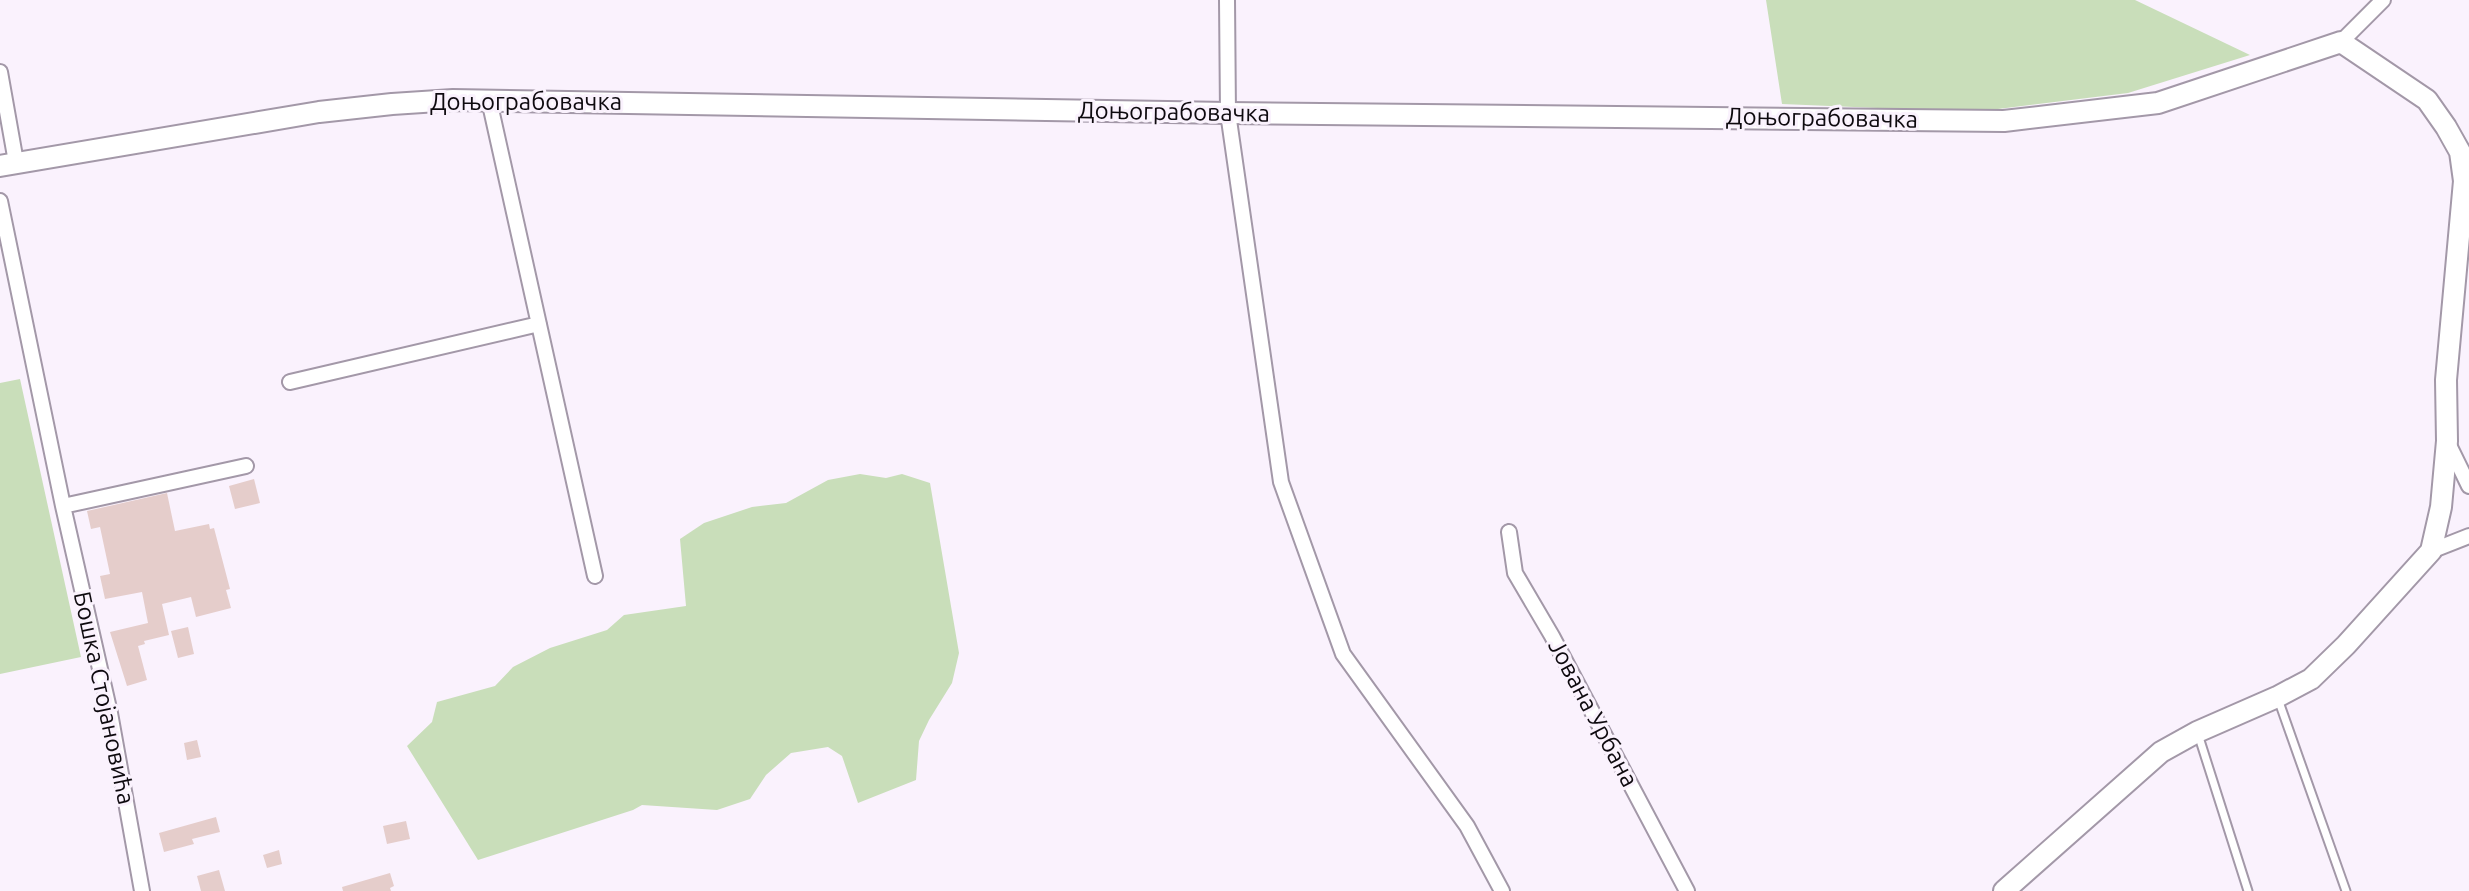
<svg xmlns="http://www.w3.org/2000/svg" width="2469" height="891" viewBox="0 0 2469 891" font-family="Ubuntu,sans-serif">
	<style>
		.green { fill: #c9deba }
		.building { fill: #e5cdcb }
		.lines { fill: none; stroke-linecap: round; stroke-linejoin: round }
		.lane-casing { stroke: #a398a8; stroke-width: 11 }
		.street-casing { stroke: #a398a8; stroke-width: 18 }
		.secondary-casing { stroke: #a398a8; stroke-width: 24 }
		.lane { stroke: #fff; stroke-width: 7 }
		.street { stroke: #fff; stroke-width: 14 }
		.secondary { stroke: #fff; stroke-width: 20 }
		.labels { text-anchor: middle; stroke-width: 6; stroke-linejoin: round; paint-order: stroke }
		.street-label { font-size: 24px; fill: #0e0a0f; stroke: #faf2fd }
	</style>
	<rect width="100%" height="100%" fill="#faf2fd"/>
	<path class="green" d="M1766,0H2135L2250,55L2128,93L1974,112L1782,104Z
		M20,379L81,657L0,674V383Z
		M860,474L886,478L902,474L930,483L959,653L952,683L929,720L919,741L916,780L858,803L842,756L828,747L791,753L766,775L750,799L717,810L642,805L633,810L478,860L407,746L432,722L437,702L495,686L513,667L550,648L607,630L624,615L686,606L680,539L704,523L752,507L786,503L828,480Z"/>
	<path class="building" d="M254,479L260,503L235,509L229,486Z
		M167,493L175,531L209,524L210,529L214,528L230,589L226,590L231,608L196,617L191,597L162,604L169,635L144,641L145,644L138,646L147,680L127,686L110,632L148,623L142,592L105,599L100,576L110,574L100,527L91,529L87,511Z
		M188,627L194,654L178,658L171,631Z
		M197,740L201,757L187,760L184,743Z
		M216,817L220,832L192,839L194,844L164,852L159,833Z
		M406,821L410,839L387,844L383,826Z
		M279,850L282,864L267,868L263,855Z
		M219,870L225,891H201L197,876Z
		M390,873L394,886L390,888L391,891H343L342,887Z"/>
	<g class="lines">
		<defs>
			<path id="lane" d="M2278,699L2346,891
				M2198,734L2248,891"/>
			<path id="street" d="M1227,0L1228,113L1281,482L1343,654L1467,826L1502,891
				M2341,42L2383,0
				M0,72L16,162
				M489,100L595,576
				M0,201L63,506L110,713L142,891
				M290,382L539,324
				M2448,443L2469,486
				M63,506L246,466
				M1509,532L1515,573L1552,636L1687,891
				M2431,551L2469,536"/>
			<path id="secondary" d="M0,166L319,112L392,104L453,100L1228,113L2004,121L2158,103L2341,42L2427,100L2446,127L2460,152L2464,181L2446,380L2447,441L2441,507L2431,551L2346,645L2311,679L2277,697L2197,732L2161,752L2004,891"/>
		</defs>
		<use href="#lane" class="lane-casing"/>
		<use href="#street" class="street-casing"/>
		<use href="#secondary" class="secondary-casing"/>
		<use href="#lane" class="lane"/>
		<use href="#street" class="street"/>
		<use href="#secondary" class="secondary"/>
	</g>
	<g class="labels">
		<g class="street-label">
			<text x="526" y="110">Доњограбовачка</text>
			<text transform="translate(1174 112) rotate(1)" y="8">Доњограбовачка</text>
			<text transform="translate(1822 118) rotate(1)" y="8">Доњограбовачка</text>
			<text transform="translate(104 698) rotate(78)" y="8">Бошка Стојановића</text>
			<text transform="translate(1593 713) rotate(62)" y="8">Јована Урбана</text>
		</g>
	</g>
</svg>
